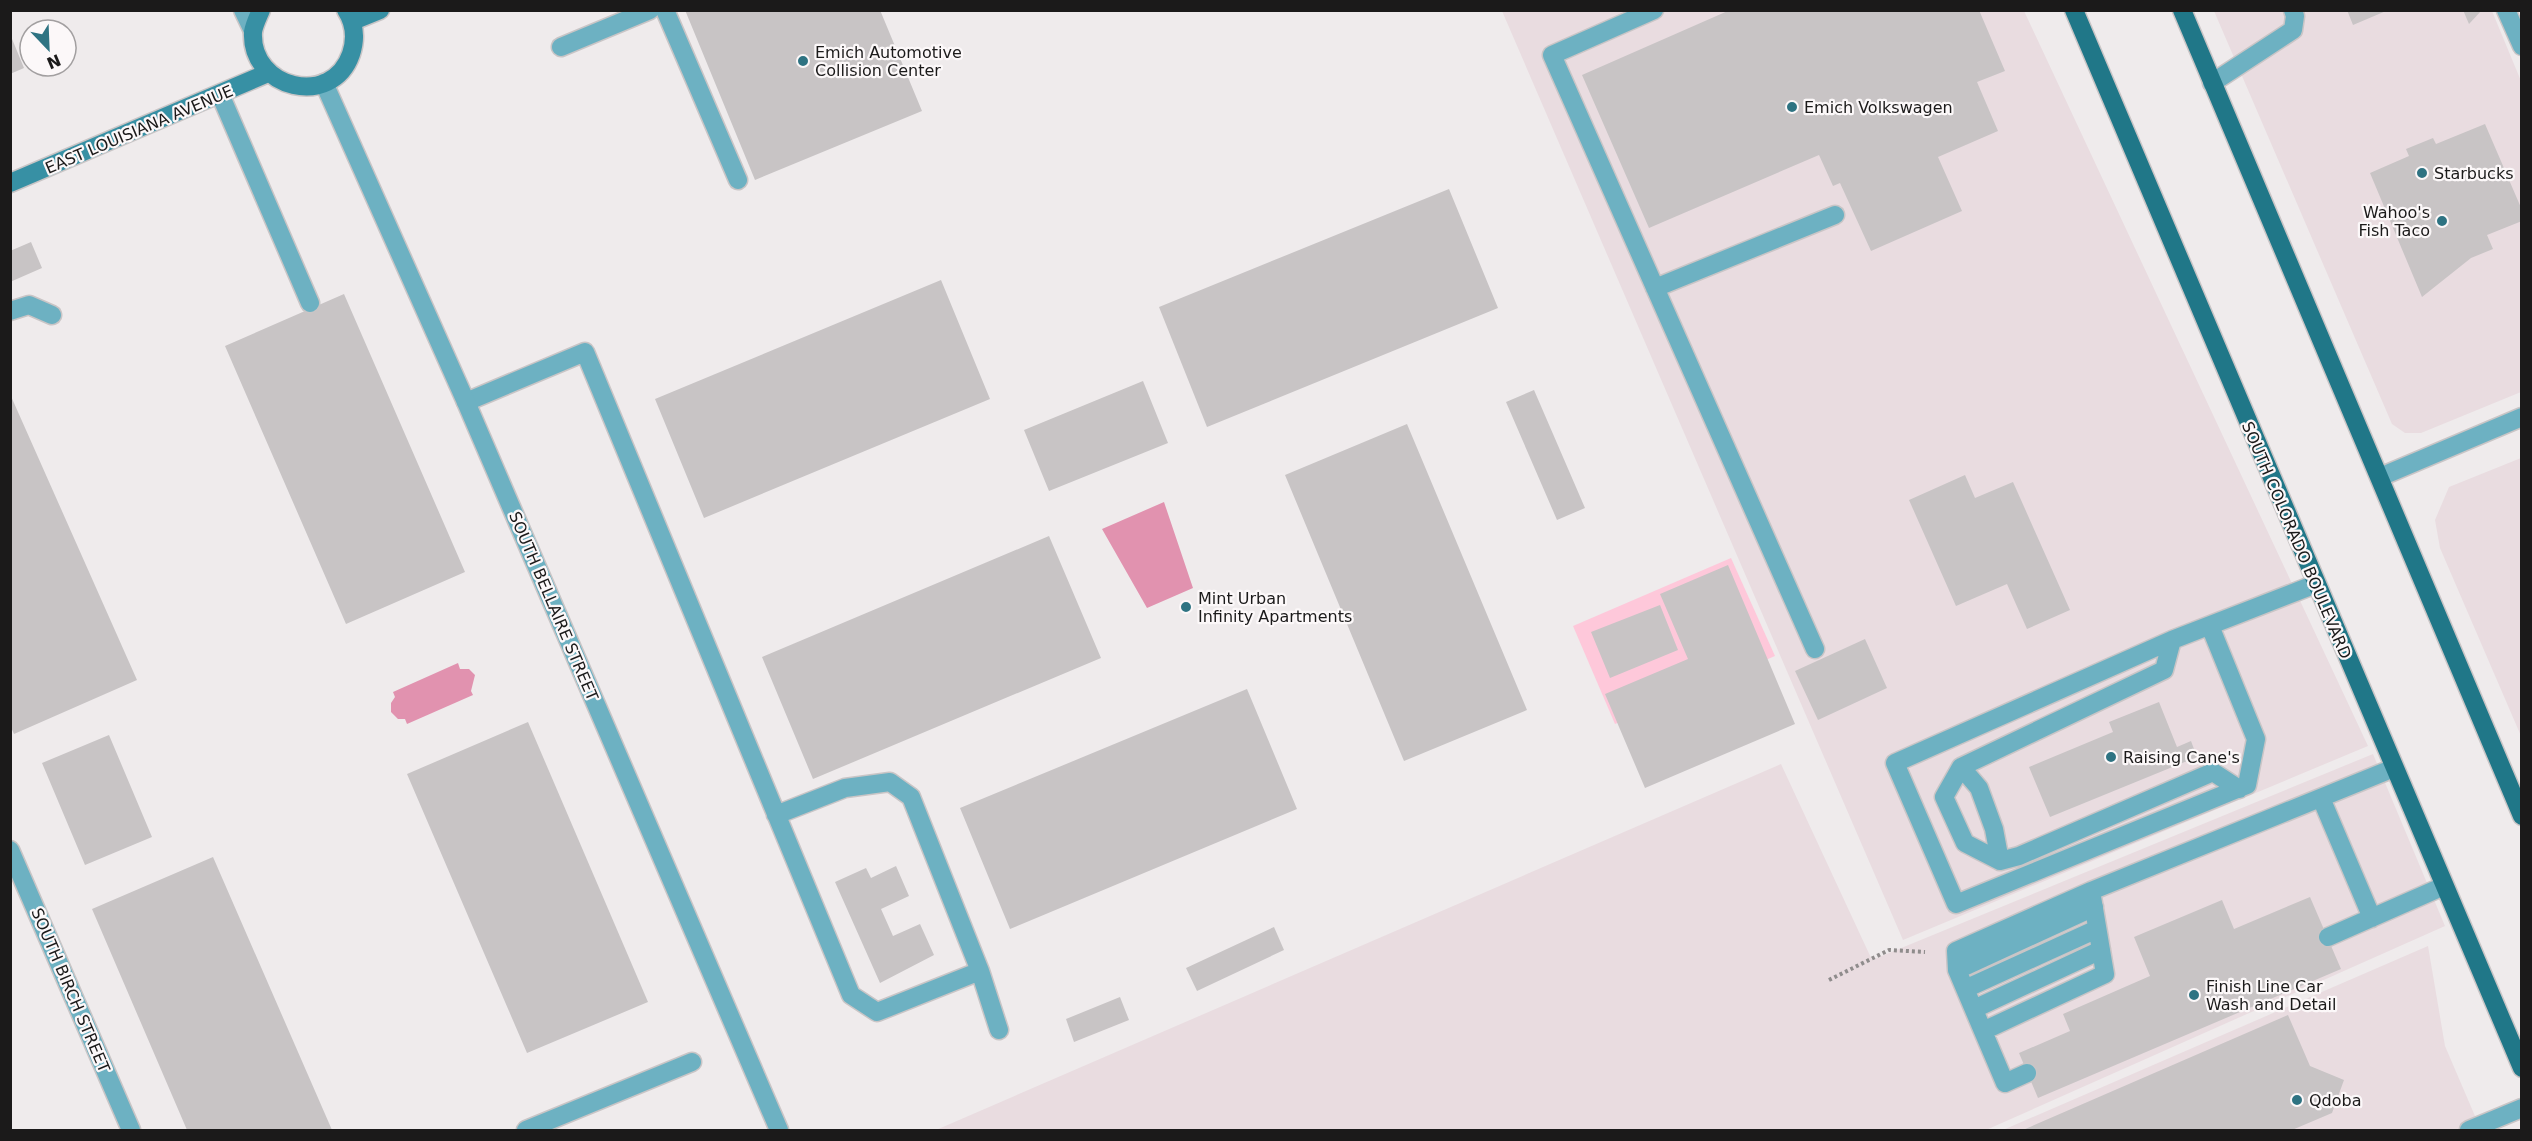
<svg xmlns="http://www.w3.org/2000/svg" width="2532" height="1141" viewBox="0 0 2532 1141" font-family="'DejaVu Sans',sans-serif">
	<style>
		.built { fill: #e9dce0 }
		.green { fill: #fec8da }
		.water { fill: #e192af }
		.building { fill: #c8c4c5 }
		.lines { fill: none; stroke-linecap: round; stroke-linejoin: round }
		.lane-casing { stroke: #c9c5c6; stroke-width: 21 }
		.street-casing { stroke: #c9c5c6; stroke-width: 21 }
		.secondary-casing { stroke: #c9c5c6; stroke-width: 21 }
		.primary-casing { stroke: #c9c5c6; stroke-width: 21 }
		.path { stroke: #8f8c8c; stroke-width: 4; stroke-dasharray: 3 3; stroke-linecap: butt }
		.lane { stroke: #6db1c2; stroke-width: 18 }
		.street { stroke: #6db1c2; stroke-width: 18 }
		.secondary { stroke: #3790a4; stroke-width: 18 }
		.primary { stroke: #207788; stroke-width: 18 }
		.poi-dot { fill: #2e7382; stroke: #fcf8f9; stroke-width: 2 }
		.labels { text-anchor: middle; stroke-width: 4.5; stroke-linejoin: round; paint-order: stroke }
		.poi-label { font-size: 16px; fill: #1b1a1a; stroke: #fcf8f9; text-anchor: start }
		.street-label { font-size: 16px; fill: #1b1a1a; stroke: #fcf8f9 }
	</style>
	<rect width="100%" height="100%" fill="#efebec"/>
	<path class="built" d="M1502,11H2024L2368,746L1903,940Z
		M2214,11H2492L2521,81V392L2421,433H2405L2392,424Z
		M2521,458V736L2440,548L2435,520L2449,487Z
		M2373,754L2445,926L1986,1130H936L1781,764L1872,960Z
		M2428,946L2445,1046L2481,1130H2003Z"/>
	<path class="green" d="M1731,558L1775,656L1615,724L1573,626Z"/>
	<path class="water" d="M1164,502L1193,588L1147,608L1102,529Z
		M458,663L460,669H469L475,675L471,691L473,695L407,724L405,719H398L391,712V703L395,697L393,692Z"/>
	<path class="building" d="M685,10H880L922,111L755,180Z
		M1730,10H1979L2005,71L1977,82L1998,131L1938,157L1962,211L1871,251L1840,183L1833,186L1819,155L1649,228L1582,75Z
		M2347,10H2386V11L2353,25Z
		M2463,10H2482L2469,24Z
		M10,34L24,68L10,74Z
		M2485,124L2522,210V221L2487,235L2493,249L2471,258L2422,297L2370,173L2409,156L2406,149L2433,138L2436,144Z
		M1449,189L1498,308L1207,427L1159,307Z
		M31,242L42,268L10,282V251Z
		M941,280L990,399L704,518L655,399Z
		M344,294L465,572L346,624L225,346Z
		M1143,381L1168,443L1049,491L1024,430Z
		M1534,390L1585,508L1557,520L1506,402Z
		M10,394L137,680L14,734L10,725Z
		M1407,424L1527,710L1404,761L1285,475Z
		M1965,475L1975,498L2013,482L2070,610L2027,629L2007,584L1956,606L1909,500Z
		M1049,536L1101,658L813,779L762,657Z
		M1728,565L1795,724L1645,788L1605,694L1688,659L1660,594Z
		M1660,605L1678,650L1610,678L1591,632Z
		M1865,639L1887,688L1818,720L1795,671Z
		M1247,689L1297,809L1010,929L960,808Z
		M2159,702L2177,747L2191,741L2197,757L2050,817L2029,767L2113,732L2109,722Z
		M528,722L648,1002L527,1053L407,774Z
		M109,735L152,837L85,865L42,763Z
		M213,857L332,1130H187L92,909Z
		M896,866L909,896L881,909L893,936L920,924L934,955L880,983L835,882L866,868L871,878Z
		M2310,897L2341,969L2038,1098L2019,1053L2070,1031L2063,1014L2150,976L2134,937L2222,900L2234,929Z
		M1274,927L1284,950L1197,991L1186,968Z
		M1120,997L1129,1020L1074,1042L1066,1019Z
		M2288,1015L2310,1066L2344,1080L2332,1113L2292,1130H2023Z"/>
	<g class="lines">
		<defs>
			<path id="lane" d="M665,10L738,180
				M1654,10L1552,55L1815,649
				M2506,10L2522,46
				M561,47L650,10
				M2212,83L2293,30L2295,16L2293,10
				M220,94L310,303
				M1655,288L1835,215
				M10,311L29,305L52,315
				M466,402L585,352L851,995L877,1012L980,971L999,1030
				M2210,626L2256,739L2247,785L1956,904L1895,763L2172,640L2316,584
				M2172,640L2164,670L1961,767L1944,797L1965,843L2000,861L2019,856L2213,772L2239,789
				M1961,767L1979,788L1994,829L2000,861
				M2321,798L2372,918
				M776,815L845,788L890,782L911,797L980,971
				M2328,937L2444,886
				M1957,970L2094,907
				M1965,989L2097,929
				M1974,1009L2101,950
				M1983,1031L2105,974L2091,891
				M2027,1073L2005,1083L1957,970L1956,951L2091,891L2394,768
				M526,1130L692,1062
				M2469,1130L2522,1108"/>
			<path id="street" d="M243,10L253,31
				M324,83L466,402L779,1130
				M2380,477L2522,417
				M10,850L131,1130"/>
			<path id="secondary" d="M261,10C258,17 254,25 253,32C250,89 332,109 351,54C356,39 355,24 346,10
				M353,21L380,10
				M10,183L268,73"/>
			<path id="primary" d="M2074,10L2522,1068
				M2182,10L2522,816"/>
		</defs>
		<use href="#lane" class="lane-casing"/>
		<use href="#street" class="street-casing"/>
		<use href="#secondary" class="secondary-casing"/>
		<use href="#primary" class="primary-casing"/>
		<path class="path" d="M1829,980L1889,950L1925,952"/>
		<use href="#lane" class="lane"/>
		<use href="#street" class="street"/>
		<use href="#secondary" class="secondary"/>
		<use href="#primary" class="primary"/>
	</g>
	<g class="poi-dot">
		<circle cx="803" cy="61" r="6"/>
		<circle cx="1792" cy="107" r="6"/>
		<circle cx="2422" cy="173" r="6"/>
		<circle cx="2442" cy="221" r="6"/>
		<circle cx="1186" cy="607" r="6"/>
		<circle cx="2111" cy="757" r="6"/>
		<circle cx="2194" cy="995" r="6"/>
		<circle cx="2297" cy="1100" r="6"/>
	</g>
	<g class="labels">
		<g class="poi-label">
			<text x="815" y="58">Emich Automotive<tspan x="815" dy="18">Collision Center</tspan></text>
			<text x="1804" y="113">Emich Volkswagen</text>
			<text x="2434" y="179">Starbucks</text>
			<text x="2430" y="218" text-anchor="end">Wahoo's<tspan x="2430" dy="18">Fish Taco</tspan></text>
			<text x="1198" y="604">Mint Urban<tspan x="1198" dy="18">Infinity Apartments</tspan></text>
			<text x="2123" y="763">Raising Cane's</text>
			<text x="2206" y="992">Finish Line Car<tspan x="2206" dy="18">Wash and Detail</tspan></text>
			<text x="2309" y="1106">Qdoba</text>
		</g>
		<g class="street-label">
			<text transform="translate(139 129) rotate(-23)" y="6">EAST LOUISIANA AVENUE</text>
			<text transform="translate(2297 540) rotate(67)" y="6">SOUTH COLORADO BOULEVARD</text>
			<text transform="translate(554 606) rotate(67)" y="6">SOUTH BELLAIRE STREET</text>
			<text transform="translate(71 990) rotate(67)" y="6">SOUTH BIRCH STREET</text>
		</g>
	</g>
	<rect width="2532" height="1141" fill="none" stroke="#1b1a1a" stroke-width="24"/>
	<g transform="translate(48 48) rotate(157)"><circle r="28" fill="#fcf8f9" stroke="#a29fa0" stroke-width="1.5"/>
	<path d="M0-4.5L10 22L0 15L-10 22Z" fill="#2e7382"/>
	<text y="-9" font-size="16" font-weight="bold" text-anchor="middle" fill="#1b1a1a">N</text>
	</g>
</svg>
